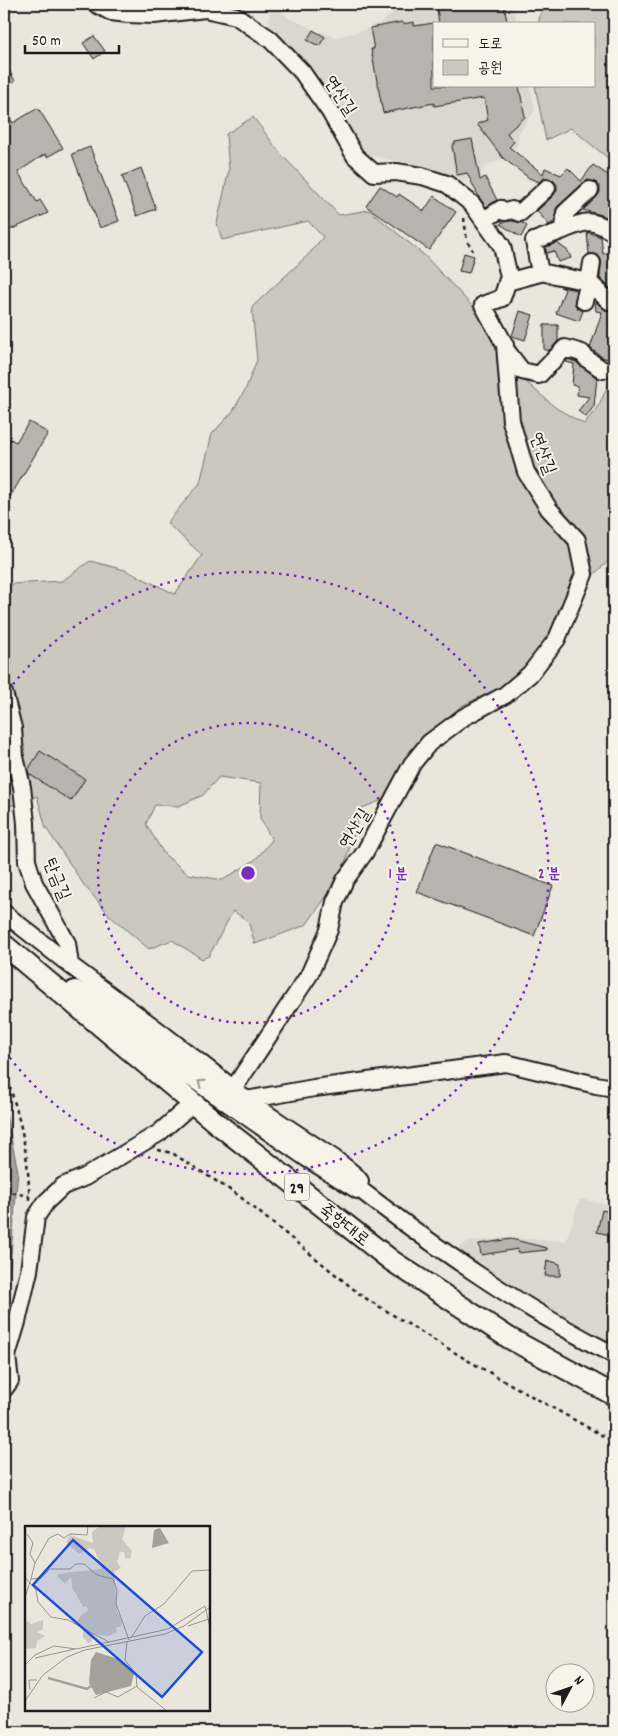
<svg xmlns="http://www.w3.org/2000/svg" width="618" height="1736" viewBox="0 0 618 1736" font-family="Dekko,'Poor Story',sans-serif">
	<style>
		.built { fill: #dad7ce }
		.green { fill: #ccc8c0; stroke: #74726e; fill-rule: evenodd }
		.water { fill: #a3a19a; stroke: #6d6c68 }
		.building { fill: #b6b4ac; stroke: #1c1c1c }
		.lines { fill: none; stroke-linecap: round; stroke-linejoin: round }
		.minor-casing { stroke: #1c1c1c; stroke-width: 20 }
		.major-casing { stroke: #1c1c1c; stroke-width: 24 }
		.path { stroke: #1c1c1c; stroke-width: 2.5; stroke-dasharray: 4 4; stroke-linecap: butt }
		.minor { stroke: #f7f3e8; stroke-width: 16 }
		.major { stroke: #f7f3e8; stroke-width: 20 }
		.oneway { stroke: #94928c }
		.ring { fill: none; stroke: #7b2cbf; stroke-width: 2.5; stroke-dasharray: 2.5 5 }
		.labels { text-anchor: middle; stroke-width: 4; stroke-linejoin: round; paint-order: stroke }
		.shield { fill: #f7f3e8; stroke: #5e5c59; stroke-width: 1 }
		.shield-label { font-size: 16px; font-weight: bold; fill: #1c1c1c }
		.street-label { font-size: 18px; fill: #1c1c1c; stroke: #f7f3e8 }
		.inset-river { fill: none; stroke: #a3a19a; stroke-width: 2.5 }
		.inset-road { fill: none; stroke: #98958f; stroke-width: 1 }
		.view { fill: #1d4ed8; fill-opacity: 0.15; stroke: #1d4ed8; stroke-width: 2.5 }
		.inset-edge { fill: none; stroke: #1c1c1c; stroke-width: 2.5 }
		.centre { fill: #7b2cbf; stroke: #f7f3e8; stroke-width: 2.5 }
		.ring-label { font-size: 15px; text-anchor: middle; font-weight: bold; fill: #7b2cbf; stroke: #f7f3e8; stroke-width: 4; stroke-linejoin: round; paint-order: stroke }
	</style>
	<rect width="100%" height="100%" fill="#eae6dc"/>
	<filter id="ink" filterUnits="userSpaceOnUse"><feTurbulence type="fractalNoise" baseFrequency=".02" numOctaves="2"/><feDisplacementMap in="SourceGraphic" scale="10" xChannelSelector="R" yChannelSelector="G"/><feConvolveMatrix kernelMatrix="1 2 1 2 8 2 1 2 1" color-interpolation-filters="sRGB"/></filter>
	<g filter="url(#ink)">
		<path class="built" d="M270,4H273L289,18L315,30L336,37L362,31L384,20L403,4H517L514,10L517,24H434V86H530L535,110L519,133L518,143L512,155L485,166L480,175L458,183L416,164L370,156L357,149L269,33Z
			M580,1199L614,1206V1349L571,1325L454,1251L467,1242L506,1238L566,1241Z"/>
		<path class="green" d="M543,4H614V163L571,128L546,140L535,86H594V24H538Z
			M253,117L281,154L339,215L369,210L424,255L493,328L518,375L556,408L584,424L599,405L614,372V556L591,577L531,661L499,688L461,706L406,757L385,799L362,808L341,876L306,925L255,944L248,921L233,911L209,956L202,959L172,940L149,949L110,916L84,885L46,828L37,796L17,804L4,807V669L12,663L4,641V594L11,584L62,581L90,561L125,570L175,594L202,555L167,523L200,483L212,434L233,411L246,388L257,360L252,307L308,255L323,237L308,221L222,240L217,223L229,170L226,134ZM219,777L261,783L260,818L272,840L256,859L223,880L188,874L164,854L146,824L155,805L179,806L203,795Z"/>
		<path class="water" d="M4,1105L18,1171L9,1277L4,1300Z"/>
		<path class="building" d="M466,4H504L507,22L495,24H439L437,8Z
			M402,22L403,24L414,22V26L434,23V86H519L525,117L507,133L514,142L509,147L543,174L545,168L561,175L568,168L581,181L593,165L614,179L611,185L614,190V221L602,215L583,210L597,197L600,192V187L597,183L588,180L583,183L558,206L556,209L555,221L549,225L537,211L554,195L557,190V185L554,181L549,178H544L539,182L529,178L503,158L477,124L488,120L484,98L434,106V103L383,113L371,49H374L370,28Z
			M313,30L325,37L319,46L307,40Z
			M94,36L105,51L94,59L83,43Z
			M4,62L15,81L4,88Z
			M4,108L13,123L38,108L63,148L47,157L45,154L18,172L37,202L40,200L48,213L10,230L4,223Z
			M472,139L480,180L485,177L497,200L486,207L479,197L467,173L457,175L452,146L455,142Z
			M90,147L119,221L100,228L72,154Z
			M141,168L156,209L137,216L122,176Z
			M380,186L397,197L399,194L424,211L434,196L456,212L429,250L366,206Z
			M512,221L523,223L527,226L521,237L500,224L503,222Z
			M587,232L601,237L603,254L607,253L614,273V292L600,278L601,260L598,255L589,254Z
			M557,243L568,251L571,258L558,262L554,251L547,253L545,247Z
			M464,253L474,256L469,273L459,271Z
			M560,287L577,290L575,304L577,308L583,311L579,321L556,313L565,289Z
			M595,301L606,311L614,309V361L602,357L590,348L602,312L596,311Z
			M520,311L533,315L525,340L512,336Z
			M544,325H558V341L550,350H544Z
			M568,359L576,362L597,378L594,406L586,417L578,411L589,397L577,395L578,386L572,385L574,364L566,362Z
			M29,422L48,433L4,507V443L9,438L16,442Z
			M40,751L85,779L71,801L29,774L28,770Z
			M436,842L553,886L534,936L417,892Z
			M602,1210L614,1213V1236L597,1232Z
			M511,1239L547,1248V1250L517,1253L518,1249L481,1255L479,1244Z
			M547,1260L560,1264V1276H545Z"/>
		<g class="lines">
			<defs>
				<path id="minor" d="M96,4L111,12L128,14L154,15L205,9L236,16L270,39L302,72L330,112L355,156L374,173L396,172L422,176L447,184L472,204L502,246L509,277L502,298L483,305L505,345L511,421L526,472L549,509L577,540L584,574L557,639L530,674L505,695L464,717L429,743L412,764L365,852L345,880L335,902L329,930L309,975L226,1100
					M484,220L501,209L505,212L512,210L520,213L547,188
					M561,231C586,221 590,217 614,233
					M540,272L589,282L592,263
					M507,282L540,273L534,241L561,231L565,223V213L590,190
					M584,301L589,282L609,301
					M506,350L522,371L539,375L565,348L582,353L587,359L603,370
					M4,693L13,728L15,757L22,787L26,823L27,861L34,883L67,943L70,965L4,913
					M70,965L159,1031L234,1089L246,1100L335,1159L355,1175L360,1181L358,1188C440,1251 522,1308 614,1355
					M246,1100L314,1088L506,1063L596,1085L614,1088
					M4,1389L10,1381L7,1356L17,1322L29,1271L36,1217L46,1202L63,1186L85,1177L159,1133L193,1103"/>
				<path id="major" d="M4,945L219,1125L392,1261L509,1338L614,1395
					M75,991L110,1012L176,1065L307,1156L358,1188"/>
			</defs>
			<use href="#minor" class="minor-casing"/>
			<use href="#major" class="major-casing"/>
			<path class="path" d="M464,218L467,241L473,251
				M4,1071C19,1110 30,1159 29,1200
				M158,1150L172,1153L238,1195L362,1296L467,1360L614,1442
				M4,1191L29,1196"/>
			<use href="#minor" class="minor"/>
			<use href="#major" class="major"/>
		</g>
		<defs><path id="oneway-chevron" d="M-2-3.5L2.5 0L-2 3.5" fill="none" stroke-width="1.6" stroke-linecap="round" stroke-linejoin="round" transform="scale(1.25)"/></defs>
		<use class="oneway" href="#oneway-chevron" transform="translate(201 1083) rotate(-145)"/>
	</g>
	<g class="ring">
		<circle cx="248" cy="873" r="150"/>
		<path d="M4 696A301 301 0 1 1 4 1050"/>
	</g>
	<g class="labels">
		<rect class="shield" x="284.5" y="1173.5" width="25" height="27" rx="4"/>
		<g class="shield-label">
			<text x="297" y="1193">29</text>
		</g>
		<g class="street-label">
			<text transform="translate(341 95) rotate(57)" y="6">연산길</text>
			<text transform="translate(544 453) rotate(69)" y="6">연산길</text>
			<text transform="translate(354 828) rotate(-59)" y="6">연산길</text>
			<text transform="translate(58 879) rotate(67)" y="6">탄금길</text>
			<text transform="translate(345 1224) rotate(38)" y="6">죽향대로</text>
		</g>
	</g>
	<g transform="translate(25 1526)">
		<rect width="185" height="185" fill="#eae6dc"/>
		<path d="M75,0H101L97,13L107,25L105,33L100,32L99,26H95L92,36L96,42L89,46L92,85L97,96L95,101H91L92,106L83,110L70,108L64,118L58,111V101L52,96L56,89L63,85L62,80L58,81L47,61L46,51L40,58L33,51V48L48,46L77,43L70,25L65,22L54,28L41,16L45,9L68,17L67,6ZM18,94V103L12,106L20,110L12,115L11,122L0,123V97L3,95L6,98Z" fill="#ccc8c0"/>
		<path d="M135,2L144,17L127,22L129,4ZM71,126L96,134L109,148L106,160L71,169L64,157L66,134Z" fill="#a3a19a"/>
		<path class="inset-river" d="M23,152L62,163L66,160"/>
		<path class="inset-road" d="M2,8L8,17L5,28L10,37M0,51L11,64L13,76L26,91L43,94L84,116L51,123L29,120L10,129L0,139M6,53L10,37L24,12L33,8L39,12L45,8L62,9L63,0M0,71L6,53L16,52L25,43H45L51,38H59L72,49L88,53L92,64L91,78L104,114M163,100L184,93L185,89M106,112L120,90L139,78L167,45L185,44M84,116L143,103L180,80L185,102M102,116L100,134L111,148L112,161L142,185M10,132L50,123M5,164L4,154H12M69,172L81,166L93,171L112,160M0,175L18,149L42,131L60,124L140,108L159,100L185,81"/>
		<path class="view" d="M48,14L177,126L137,171L8,59Z"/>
		<rect width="185" height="185" class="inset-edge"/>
	</g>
	<circle cx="248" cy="873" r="8" class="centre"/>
	<g class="ring-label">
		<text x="398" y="878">1 분</text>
		<text x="549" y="878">2 분</text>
	</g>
	<rect width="618" height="1736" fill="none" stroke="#f7f3e8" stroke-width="20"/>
	<rect x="10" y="10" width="598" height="1716" fill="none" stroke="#1c1c1c" stroke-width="2" filter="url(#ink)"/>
	<rect x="433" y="22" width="162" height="65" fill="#f7f3e8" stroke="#9f9d96"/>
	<rect x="443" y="39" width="25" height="8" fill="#f7f3e8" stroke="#9f9d96"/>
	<text x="478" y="48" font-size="15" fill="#1c1c1c">도로</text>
	<rect x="443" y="60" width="25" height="15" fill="#ccc8c0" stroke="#9f9d96"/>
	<text x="478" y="72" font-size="15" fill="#1c1c1c">공원</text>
	<g transform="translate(570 1688) rotate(49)"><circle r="24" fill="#f7f3e8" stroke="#9f9d96"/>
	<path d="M0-4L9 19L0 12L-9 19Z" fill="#1c1c1c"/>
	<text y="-8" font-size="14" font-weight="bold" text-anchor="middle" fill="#1c1c1c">N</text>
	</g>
	<path d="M25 45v8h94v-8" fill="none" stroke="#1c1c1c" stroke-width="2.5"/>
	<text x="32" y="45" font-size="15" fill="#1c1c1c" stroke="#f7f3e8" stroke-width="4" paint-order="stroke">50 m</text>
</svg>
